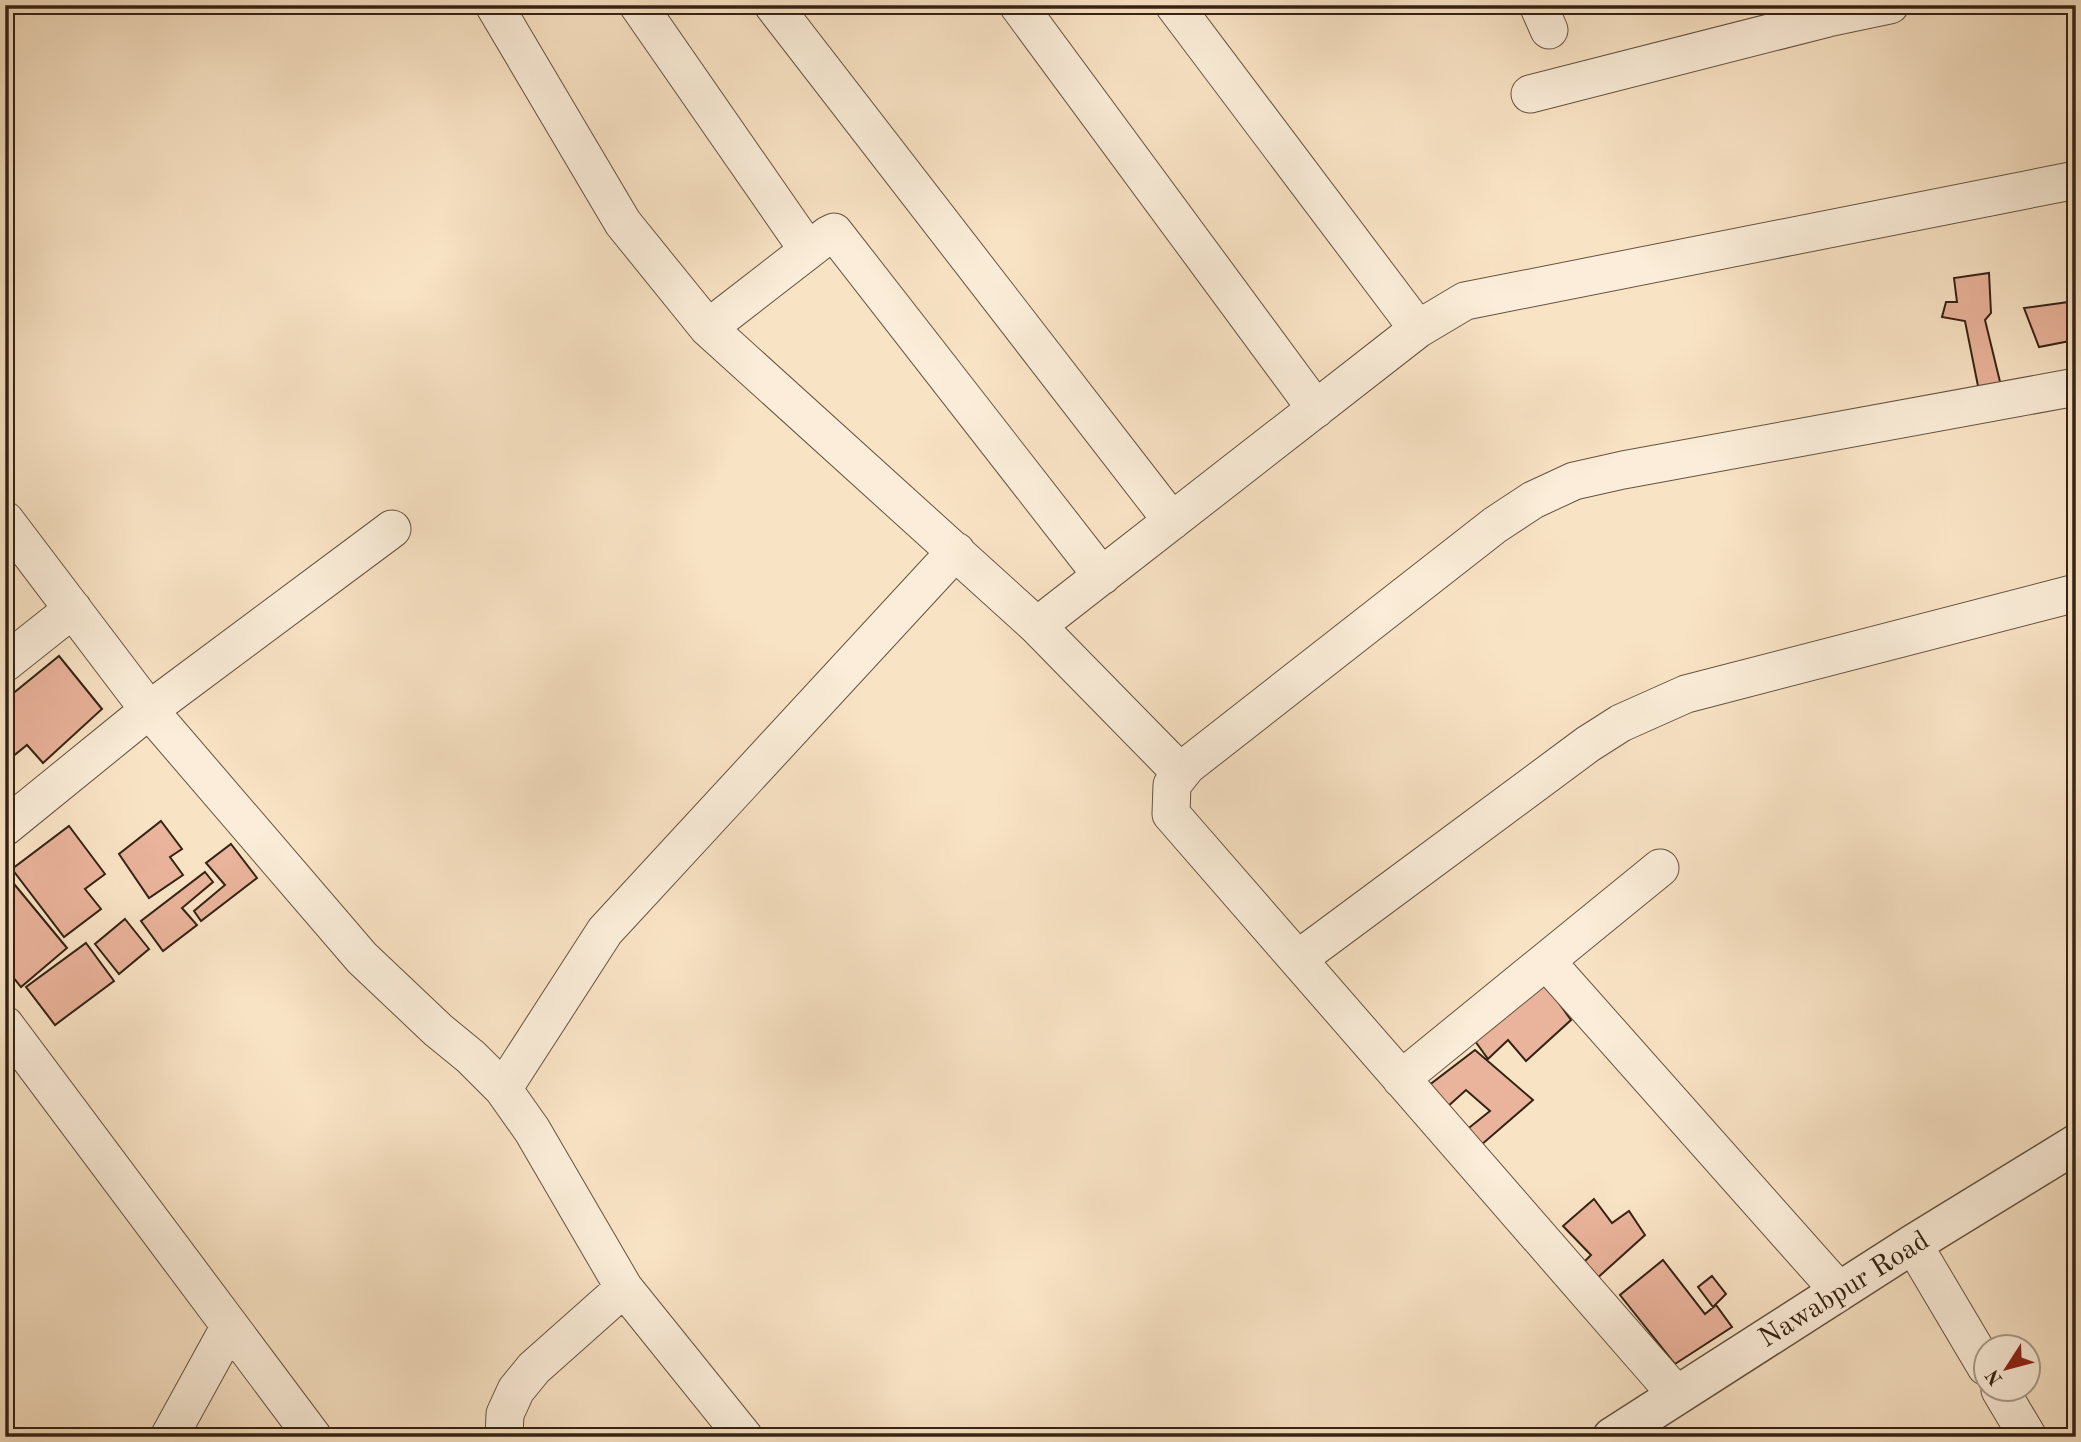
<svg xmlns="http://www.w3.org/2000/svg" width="2081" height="1442" viewBox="0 0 2081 1442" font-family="'Old Standard TT',serif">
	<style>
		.building { fill: #eab39b; stroke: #342314; stroke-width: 2 }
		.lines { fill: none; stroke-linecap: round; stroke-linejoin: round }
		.minor-casing { stroke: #655340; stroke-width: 39 }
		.tertiary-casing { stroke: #655340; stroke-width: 41 }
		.minor { stroke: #fbedd9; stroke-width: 37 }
		.tertiary { stroke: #fbedd9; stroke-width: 38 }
		.labels { text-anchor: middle; stroke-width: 7; stroke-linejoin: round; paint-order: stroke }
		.street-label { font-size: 28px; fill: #342314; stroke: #fbedd9 }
	</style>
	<rect width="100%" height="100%" fill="#f9e3c5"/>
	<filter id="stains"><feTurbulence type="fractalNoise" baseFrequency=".00286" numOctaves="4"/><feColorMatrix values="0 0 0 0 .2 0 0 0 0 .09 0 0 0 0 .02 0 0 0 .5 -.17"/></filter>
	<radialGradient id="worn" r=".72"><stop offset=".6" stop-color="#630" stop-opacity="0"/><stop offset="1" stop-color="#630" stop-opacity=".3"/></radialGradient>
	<path class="building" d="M1989,273L1991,313L1985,320L2003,394L1980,396L1965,321L1942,317L1946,302H1957L1954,278Z
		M2076,301V366L2070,341L2039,347L2024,308Z
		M59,656L102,709L43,763L27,745L6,762L5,700Z
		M161,821L182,849L170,857L183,875L149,898L119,854Z
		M69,826L105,874L85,889L101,909L64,937L12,869Z
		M231,844L257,878L201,921L194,911L225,885L206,863Z
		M205,872L213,882L182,908L197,925L163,951L141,921Z
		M5,873L67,948L21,987L5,967Z
		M125,919L149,949L119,974L95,944Z
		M86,943L114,981L55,1025L26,987Z
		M1541,978L1571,1020L1526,1061L1508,1040L1488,1059L1470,1034Z
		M1475,1050L1533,1100L1480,1146L1465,1131L1490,1111L1466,1090L1446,1108L1428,1086Z
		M1594,1199L1612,1223L1629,1211L1645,1235L1594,1281L1580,1266L1591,1255L1563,1226Z
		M1663,1260L1705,1314L1716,1305L1732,1327L1675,1364L1620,1295Z
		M1712,1276L1726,1294L1713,1307L1698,1287Z"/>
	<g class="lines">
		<defs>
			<path id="minor" d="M494,5L623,223L708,328L1037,626L1181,773
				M638,5L808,250
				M773,5L1172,521
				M1018,5L1316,409
				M1174,5L1418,329
				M1538,5L1549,30
				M1530,94L1828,18L1890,5
				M708,328L828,235L834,232L1102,576
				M5,520L149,710L362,958L438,1030L471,1057L503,1089L532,1130L624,1288L744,1437
				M1037,626L1418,329L1465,301L2076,180
				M5,663L73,609
				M5,827L149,710L392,529
				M1298,959L1588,744L1621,723L1686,694L2076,593
				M1546,961L1839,1291
				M5,1025L313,1437
				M1401,1079L1660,868
				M503,1089L605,931L956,551
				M1913,1244L1986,1367
				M2000,1390L2028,1437
				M1676,1394L1171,814L1172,785L1187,766L1495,525L1533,500L1574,481L1623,470L2076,387
				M169,1437L230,1326
				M504,1437L505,1414L516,1390L534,1368L624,1288"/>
			<path id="tertiary" d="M1612,1437L1913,1244L2076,1144"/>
		</defs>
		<use href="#minor" class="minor-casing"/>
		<use href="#tertiary" class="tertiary-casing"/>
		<use href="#minor" class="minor"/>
		<use href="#tertiary" class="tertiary"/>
	</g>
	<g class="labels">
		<g class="street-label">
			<text transform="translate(1843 1288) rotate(-32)" y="10">Nawabpur Road</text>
		</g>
	</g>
	<rect width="2081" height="1442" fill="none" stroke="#f9e3c5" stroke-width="28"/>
	<rect x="7" y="7" width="2067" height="1428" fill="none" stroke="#342314" stroke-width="3.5"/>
	<rect x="14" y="14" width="2053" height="1414" fill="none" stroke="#342314" stroke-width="2"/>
	<g transform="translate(2007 1368) rotate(234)"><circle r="33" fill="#fbedd9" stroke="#ab9c8a" stroke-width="2"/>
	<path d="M0-5L12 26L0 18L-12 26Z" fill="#8f2418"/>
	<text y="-10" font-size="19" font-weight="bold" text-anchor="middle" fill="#342314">N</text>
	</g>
	<rect width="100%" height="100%" filter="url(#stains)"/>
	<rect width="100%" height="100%" fill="url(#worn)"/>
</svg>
